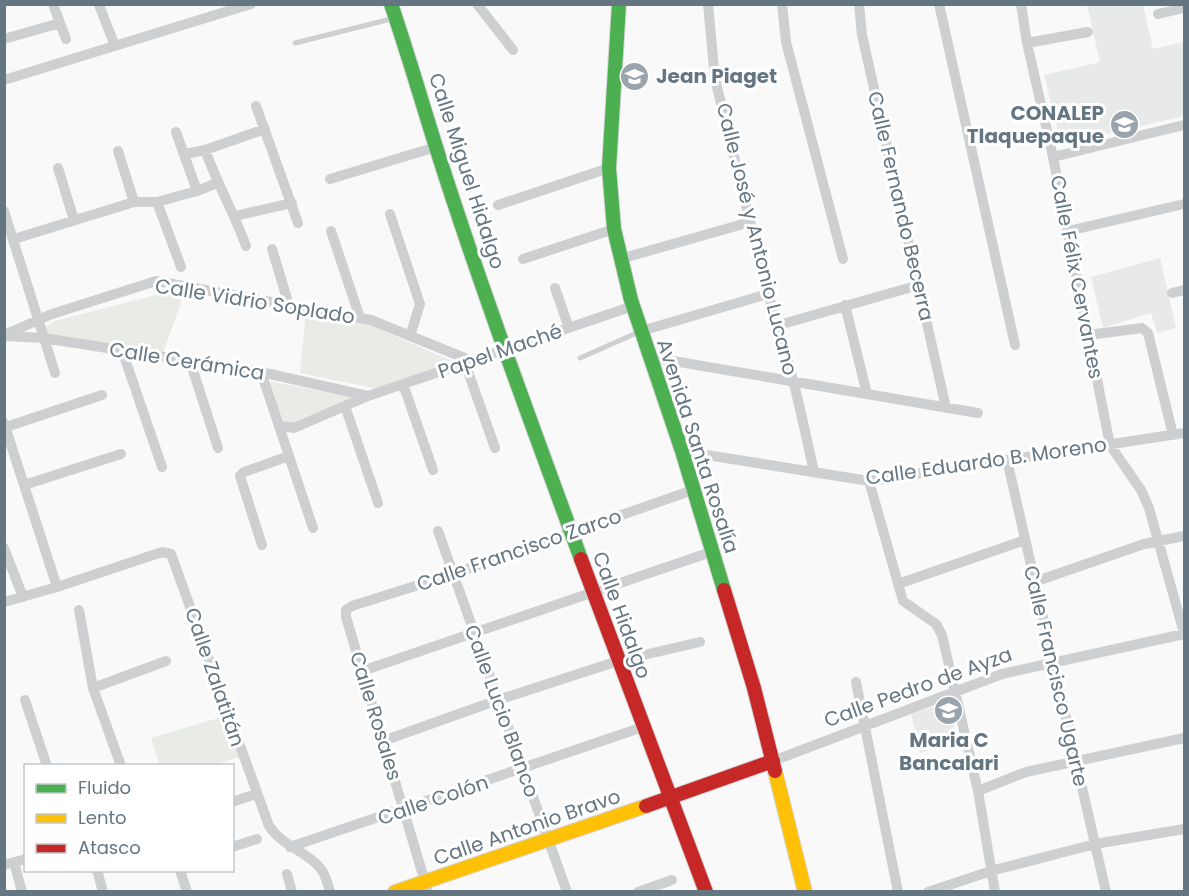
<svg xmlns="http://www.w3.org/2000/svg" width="1189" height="896" viewBox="0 0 1189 896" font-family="Poppins,sans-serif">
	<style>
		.built { fill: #e8e9e9 }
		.green { fill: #e8ebe6 }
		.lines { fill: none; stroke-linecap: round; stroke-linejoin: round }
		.fast-casing { stroke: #d5d6d7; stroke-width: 16 }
		.slow-casing { stroke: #d5d6d7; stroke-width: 16 }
		.jam-casing { stroke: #d5d6d7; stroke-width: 16 }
		.lane { stroke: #cecfd0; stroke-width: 5 }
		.street { stroke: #cecfd0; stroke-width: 10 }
		.fast { stroke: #4caf50; stroke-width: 14 }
		.slow { stroke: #ffc107; stroke-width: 14 }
		.jam { stroke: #c62828; stroke-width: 14 }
		.labels { text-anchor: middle; stroke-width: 6; stroke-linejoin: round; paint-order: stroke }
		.poi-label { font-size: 20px; font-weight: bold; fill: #657683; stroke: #fff; text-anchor: start }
		.street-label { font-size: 20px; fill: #657683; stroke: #fff }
	</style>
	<rect width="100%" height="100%" fill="#f9f9f9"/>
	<path class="built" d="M1087,5H1143L1153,49L1184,42V116L1061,145L1044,75L1100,62Z
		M1160,258L1176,328L1157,333L1151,313L1103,328L1091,277Z
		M949,702L957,741L920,753L911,714Z"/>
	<path class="green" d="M163,293L183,297L163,353L49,336L45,327L55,321Z
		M306,311L365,323L454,362L379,389L300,373Z
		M267,381L359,398L294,426L280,424Z
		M222,717L239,757L213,765H160L151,738Z"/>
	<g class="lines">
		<defs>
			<path id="fast" d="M391,4C407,51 421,99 436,147C480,286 531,422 581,559
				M619,4L609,168L614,229L631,300L682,451L724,590"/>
			<path id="slow" d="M775,771L805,892
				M395,892L646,806"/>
			<path id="jam" d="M581,559L706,892
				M724,590L754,688L775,771
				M646,806L773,761"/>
		</defs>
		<use href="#fast" class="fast-casing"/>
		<use href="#slow" class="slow-casing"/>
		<use href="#jam" class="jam-casing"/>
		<path class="lane" d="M295,43L395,18
			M580,358L639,332"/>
		<path class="street" d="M53,4L66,39
			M477,4L513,50
			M708,4L715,79L768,294C788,352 801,412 814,472
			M782,4L786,42L843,259
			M859,4L862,35L946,408
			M939,4L1015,345
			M1021,4L1027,43L1053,157L1110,445L1141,490L1149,508L1184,633
			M99,5L115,46
			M1158,14L1184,8
			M4,39L60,23
			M1027,43L1088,32
			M4,80L251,4
			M256,106L298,223
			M176,132L197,191
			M205,150C217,183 234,213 246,246
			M118,151L134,202
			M185,154L205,150L265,129
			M1053,157L1184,125
			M58,168L74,220
			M330,179L436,147
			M157,202L181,267
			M498,205L609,168
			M4,211L55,373
			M390,214L420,304L410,336
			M235,216L292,203
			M331,231L360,318
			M1068,231L1184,204
			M14,239L134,202H157L197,191L217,183
			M272,249L289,305
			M523,259L614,229
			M620,259L750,222
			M555,288L569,328
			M1172,293L1184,290
			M845,305L867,394
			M779,325L919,285
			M641,331L768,294
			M4,335L52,314L156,281L371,320L472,361
			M1088,335L1142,328L1148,333L1173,435
			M5,336L43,338L261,372L368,396
			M122,350L162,467
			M650,357L978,413
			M190,361L218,448
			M465,363L495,448
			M261,372L313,528
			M403,384L433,470
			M345,406L378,503
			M4,423L57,587
			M280,426L294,428L368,396L633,306
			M6,427L102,395
			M682,451L869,481L1184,433
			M1007,460L1106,892
			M869,481L903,601L936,624L942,635L978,791L995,892
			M24,485L121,454
			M438,531L567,892
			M262,545L240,476L244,472L289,456
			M4,548L23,597
			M1034,582L1144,544L1184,536
			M898,584L1025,540
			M4,602L57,587L162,552L171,554L269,826C283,847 307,851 321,869C326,876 328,884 330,892
			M79,610L93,688L121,766
			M362,671L711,552
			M856,682L898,892
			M93,688L166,661
			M25,700L47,766
			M383,741L498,700L618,661L700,642
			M773,761L1002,674L1184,634
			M978,791L1026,772L1184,738
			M232,802L256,794
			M232,847L257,839
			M290,847L643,727
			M14,862L22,892
			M4,865L26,859
			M97,870L103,892
			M180,870L187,892
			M287,874L292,892
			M428,892L346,617V610L352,606L453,574L693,490
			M638,892L672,880
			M928,892L991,871L1095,844L1184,829"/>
		<use href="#fast" class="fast"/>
		<use href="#slow" class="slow"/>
		<use href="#jam" class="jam"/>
	</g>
	<defs>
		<symbol id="school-disc" viewBox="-11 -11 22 22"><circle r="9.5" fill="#99a4ac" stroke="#fff"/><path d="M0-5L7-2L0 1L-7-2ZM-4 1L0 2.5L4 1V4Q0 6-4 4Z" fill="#fff"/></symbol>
		<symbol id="university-disc" viewBox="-11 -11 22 22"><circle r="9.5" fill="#99a4ac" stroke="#fff"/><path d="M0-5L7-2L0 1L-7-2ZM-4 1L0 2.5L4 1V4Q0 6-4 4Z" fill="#fff"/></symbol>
	</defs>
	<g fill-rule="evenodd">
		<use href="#school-disc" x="618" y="60" width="33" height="33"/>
		<use href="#university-disc" x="1108" y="108" width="33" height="33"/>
		<use href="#school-disc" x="932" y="694" width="33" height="33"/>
	</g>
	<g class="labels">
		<g class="poi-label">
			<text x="656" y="83">Jean Piaget</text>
			<text x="1104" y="120" text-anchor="end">CONALEP<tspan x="1104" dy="23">Tlaquepaque</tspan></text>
			<text x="949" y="747" text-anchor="middle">Maria C<tspan x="949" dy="23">Bancalari</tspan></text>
		</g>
		<g class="street-label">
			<text transform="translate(467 171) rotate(72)" y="7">Calle Miguel Hidalgo</text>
			<text transform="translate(901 206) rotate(77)" y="7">Calle Fernando Becerra</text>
			<text transform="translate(757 239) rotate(76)" y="7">Calle José y Antonio Lucano</text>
			<text transform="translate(1077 277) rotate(79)" y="7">Calle Félix Cervantes</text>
			<text transform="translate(255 301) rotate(9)" y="7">Calle Vidrio Soplado</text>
			<text transform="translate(500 351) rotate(-19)" y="7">Papel Maché</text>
			<text transform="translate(187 361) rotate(9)" y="7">Calle Cerámica</text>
			<text transform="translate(698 446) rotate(72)" y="7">Avenida Santa Rosalía</text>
			<text transform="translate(986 461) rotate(-8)" y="7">Calle Eduardo B. Moreno</text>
			<text transform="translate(519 550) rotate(-19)" y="7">Calle Francisco Zarco</text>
			<text transform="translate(622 615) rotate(70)" y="7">Calle Hidalgo</text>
			<text transform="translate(1056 676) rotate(77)" y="7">Calle Francisco Ugarte</text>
			<text transform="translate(215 677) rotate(71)" y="7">Calle Zalatitán</text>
			<text transform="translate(918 687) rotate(-20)" y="7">Calle Pedro de Ayza</text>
			<text transform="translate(502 711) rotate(70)" y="7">Calle Lucio Blanco</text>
			<text transform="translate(376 716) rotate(73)" y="7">Calle Rosales</text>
			<text transform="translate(433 800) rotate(-19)" y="7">Calle Colón</text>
			<text transform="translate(527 827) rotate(-19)" y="7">Calle Antonio Bravo</text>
		</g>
	</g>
	<rect width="1189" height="896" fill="none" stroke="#657683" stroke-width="12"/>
	<rect x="24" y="764" width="210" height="108" fill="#ffffff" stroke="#c1c8cd" stroke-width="1.5"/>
	<rect x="36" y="784" width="30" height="9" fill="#4caf50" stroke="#c1c8cd" stroke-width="1.5"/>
	<text x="78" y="794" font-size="18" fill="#657683">Fluido</text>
	<rect x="36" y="814" width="30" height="9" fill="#ffc107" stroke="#c1c8cd" stroke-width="1.5"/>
	<text x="78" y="824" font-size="18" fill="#657683">Lento</text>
	<rect x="36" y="844" width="30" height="9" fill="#c62828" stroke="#c1c8cd" stroke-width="1.5"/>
	<text x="78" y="854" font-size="18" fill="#657683">Atasco</text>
</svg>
